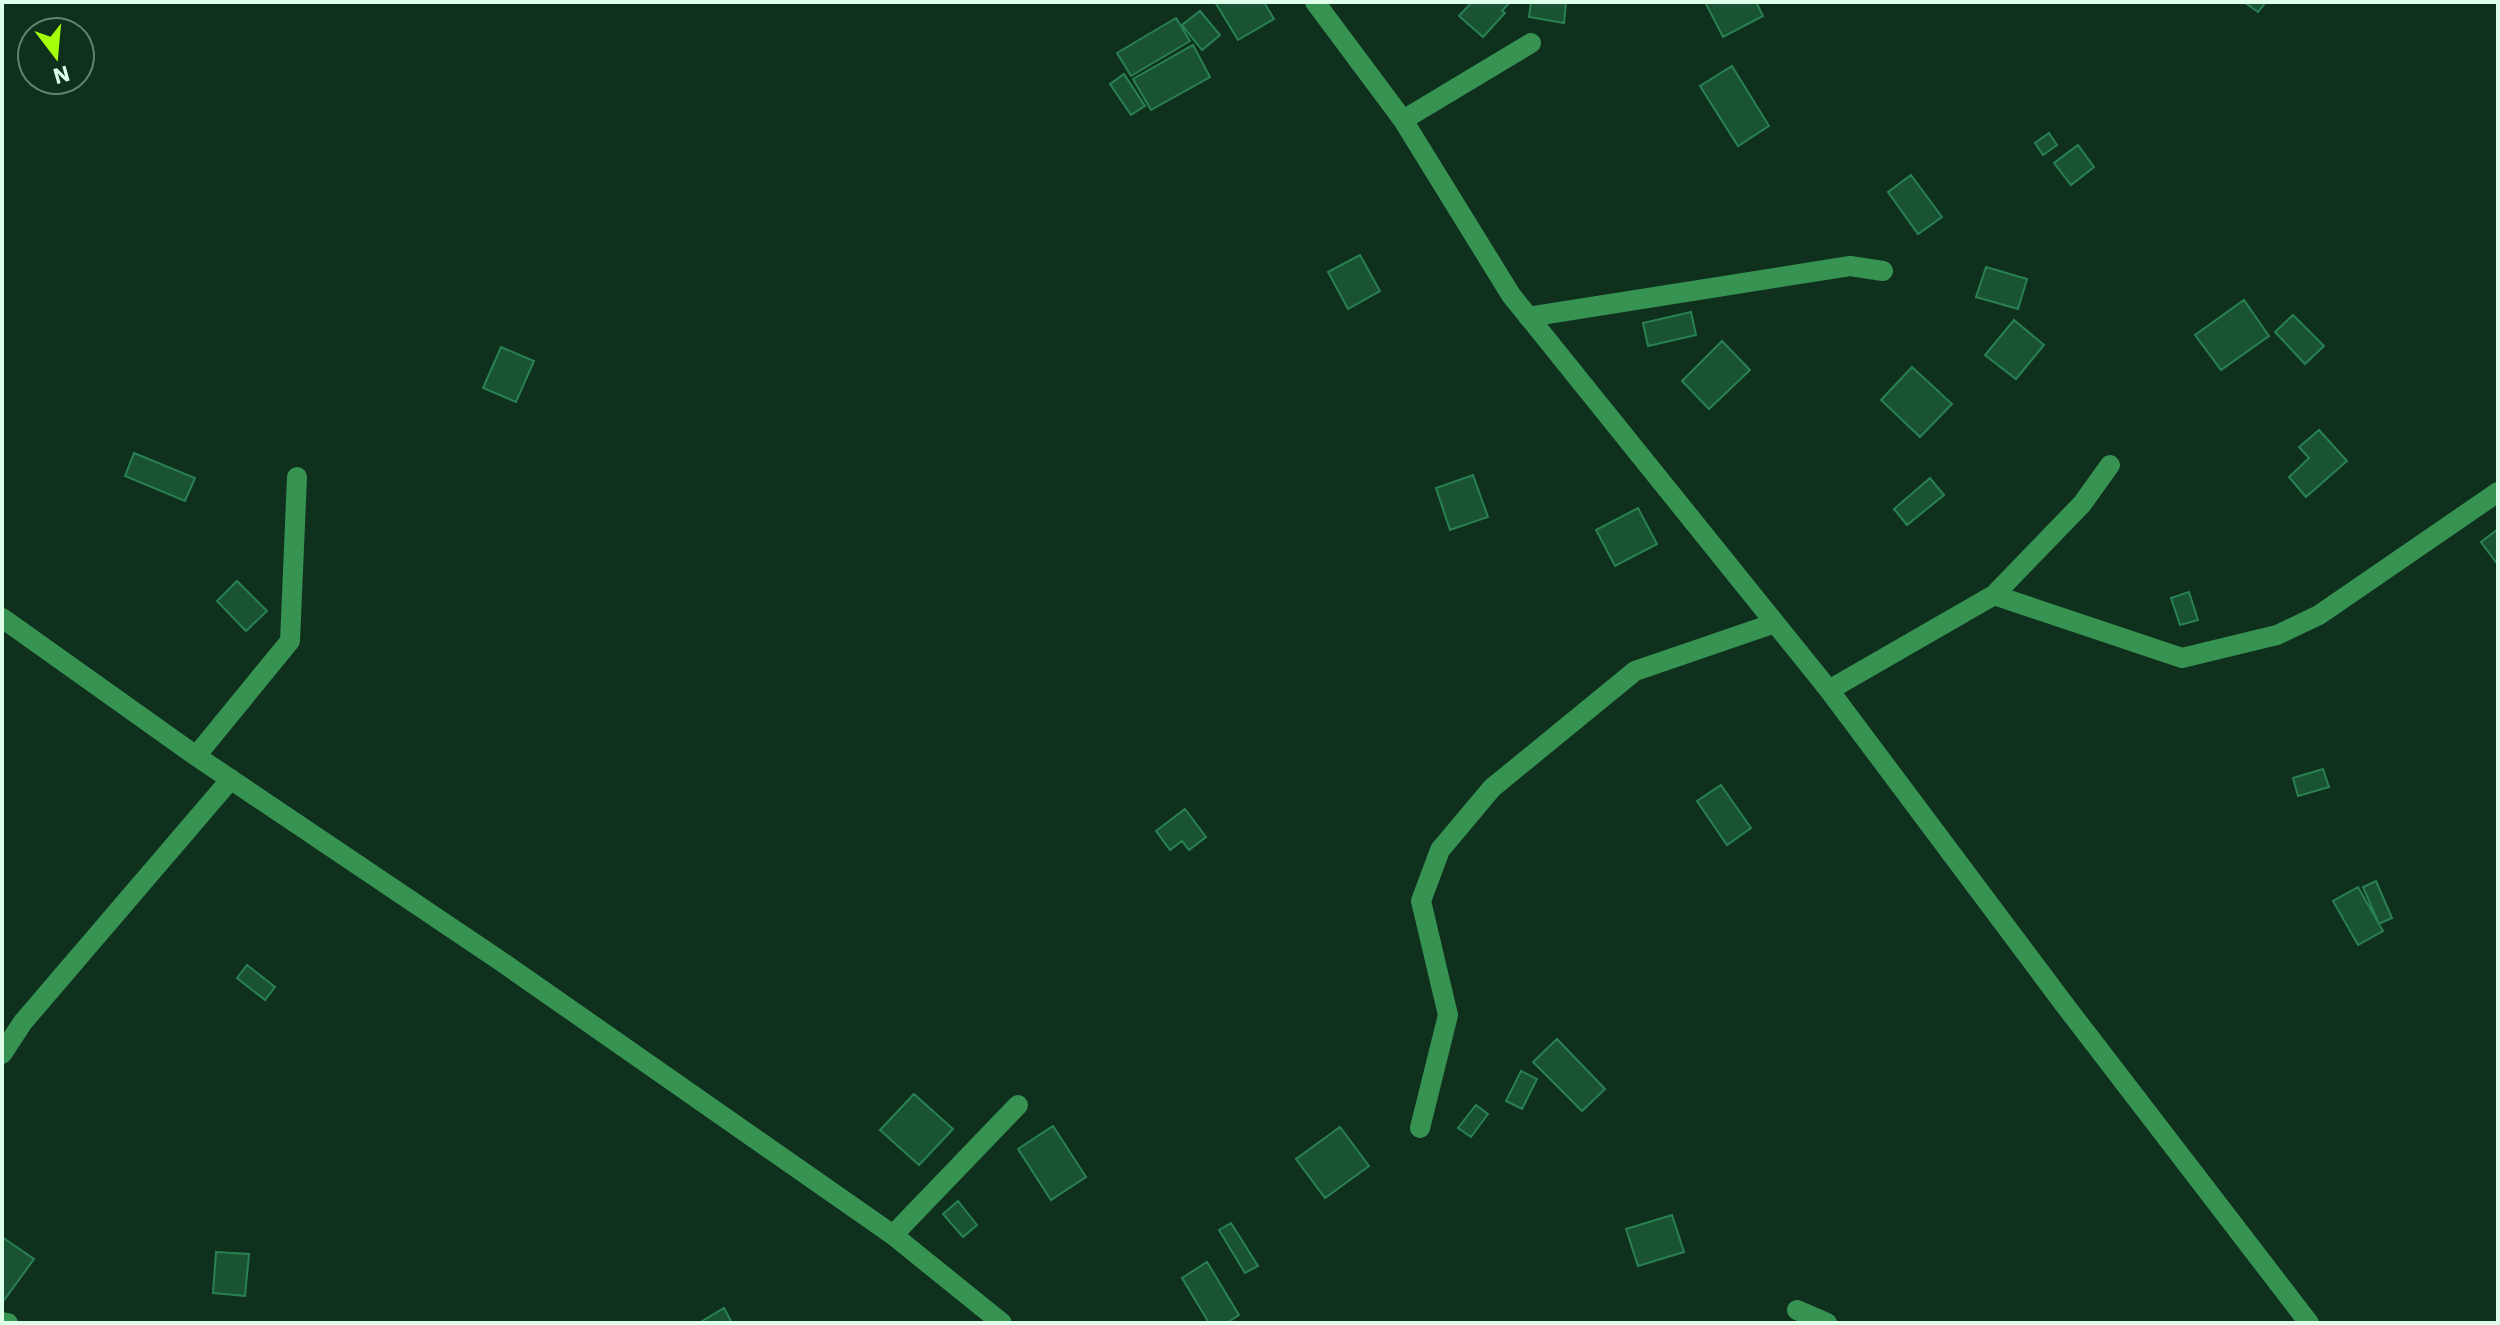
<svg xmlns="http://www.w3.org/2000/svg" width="2500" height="1325" viewBox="0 0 2500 1325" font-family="'IBM Plex Sans',sans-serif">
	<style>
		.building { fill: #195334; stroke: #298152; stroke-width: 2 }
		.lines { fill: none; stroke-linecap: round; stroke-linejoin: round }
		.minor { stroke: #369352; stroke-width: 20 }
	</style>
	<rect width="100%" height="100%" fill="#0f301d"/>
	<path class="building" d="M1215,2H1264L1274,19L1238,40Z
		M1472,2H1510L1502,11L1505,13L1483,37L1459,16Z
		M1531,2H1566L1564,23L1529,17Z
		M1705,2H1756L1763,16L1723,37Z
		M2244,2H2266L2258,12Z
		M1200,11L1220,35L1202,50L1182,25Z
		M1176,18L1190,41L1131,76L1117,53Z
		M1193,45L1210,77L1151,110L1133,79Z
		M1732,66L1769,126L1738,146L1700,86Z
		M1124,74L1145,106L1131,115L1110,84Z
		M2049,133L2057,145L2043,155L2035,143Z
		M2078,145L2094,167L2071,185L2054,163Z
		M1911,175L1942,217L1918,234L1888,192Z
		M1360,255L1380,291L1348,309L1328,272Z
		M1986,267L2027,279L2018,309L1976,297Z
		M2244,300L2269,336L2221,370L2195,335Z
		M1691,312L1696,335L1648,346L1643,323Z
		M2293,315L2324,346L2305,364L2275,332Z
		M2014,320L2044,345L2016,379L1985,355Z
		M1722,341L1750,370L1709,409L1682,381Z
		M501,347L534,361L516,402L483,388Z
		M1912,367L1952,404L1920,437L1881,400Z
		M2319,430L2347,461L2306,497L2289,477L2309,458L2299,447Z
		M134,453L195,478L185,501L125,476Z
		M1473,475L1488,517L1450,530L1436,488Z
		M1930,478L1944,495L1907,525L1894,509Z
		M1638,508L1657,544L1615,566L1596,530Z
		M2498,529V565L2481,542Z
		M237,581L267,611L246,631L217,601Z
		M2189,592L2198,620L2180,625L2171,598Z
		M2323,769L2329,787L2298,796L2293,778Z
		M1721,785L1751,828L1727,845L1697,801Z
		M1185,809L1206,837L1189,850L1182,841L1170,850L1156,831Z
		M2376,881L2392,918L2379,924L2363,887Z
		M2358,887L2383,931L2358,945L2333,901Z
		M247,965L275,987L265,1000L237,978Z
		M1557,1039L1605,1089L1582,1111L1533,1062Z
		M1521,1071L1537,1079L1522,1109L1506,1101Z
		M914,1094L953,1129L919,1165L880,1130Z
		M1476,1105L1488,1114L1471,1137L1458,1128Z
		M1053,1126L1086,1177L1051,1200L1018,1149Z
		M1340,1127L1369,1166L1325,1198L1296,1159Z
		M958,1201L977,1225L963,1237L943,1214Z
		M1672,1215L1684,1252L1638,1266L1626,1229Z
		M1231,1223L1258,1266L1245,1273L1219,1230Z
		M2,1237L34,1259L2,1303Z
		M216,1252L249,1254L245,1296L213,1293Z
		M1207,1262L1239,1315L1227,1323H1209L1182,1278Z
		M724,1308L732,1323H699Z"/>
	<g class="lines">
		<path class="minor" d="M1315,2L1403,120L1511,295L1829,690L2064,1004L2309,1323
			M1403,120L1531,43
			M1528,317L1850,266L1883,271
			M1994,595L2182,658L2277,635L2319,615L2498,492
			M2,618L196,756L502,962L893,1235L1002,1323
			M1829,690L1994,595L2082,504L2110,465
			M196,756L290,641L297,477
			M2,1054L23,1022L231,779
			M1420,1128L1448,1015L1421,901L1440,850L1492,788L1635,671L1775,623
			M893,1235L1018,1105
			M1797,1310L1827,1323
			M2,1322L8,1323"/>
	</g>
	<rect width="2500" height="1325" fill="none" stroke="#deffea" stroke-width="8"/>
	<g transform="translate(56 56) rotate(164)"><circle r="38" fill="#0f301d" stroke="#62836f" stroke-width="2"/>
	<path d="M0-6L14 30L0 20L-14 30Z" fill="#a6ff0a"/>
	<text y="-12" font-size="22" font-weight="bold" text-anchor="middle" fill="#deffea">N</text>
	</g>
</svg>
